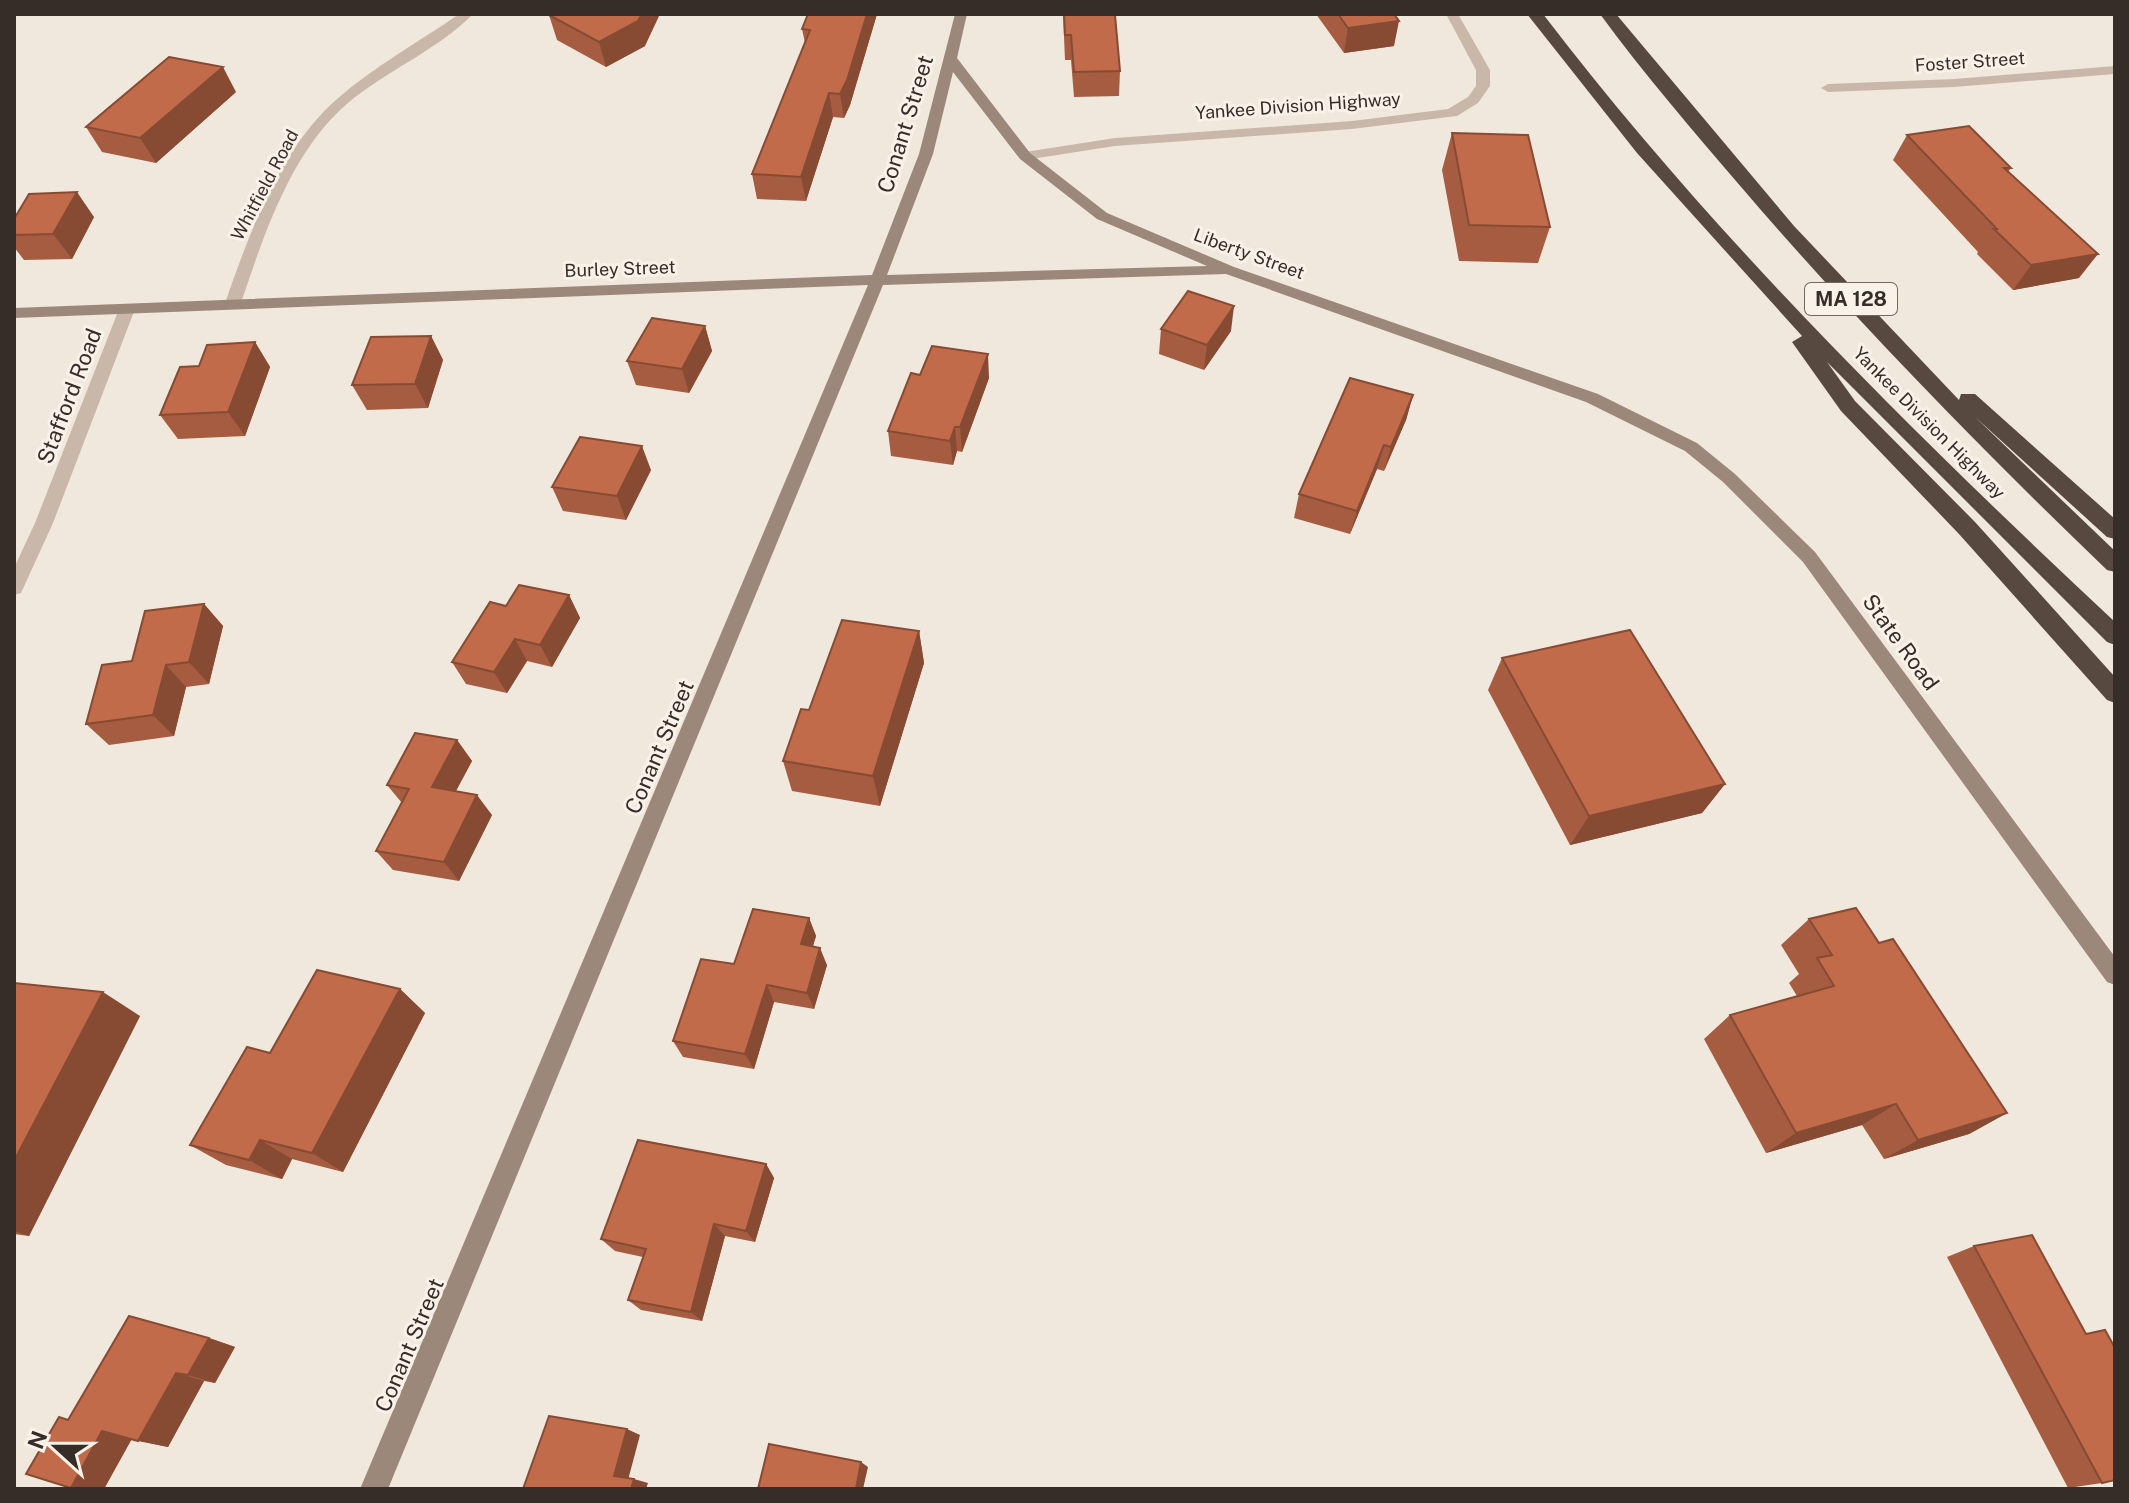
<svg xmlns="http://www.w3.org/2000/svg" width="2129" height="1503" viewBox="0 0 2129 1503" font-family="'Public Sans',sans-serif">
	<style>
		.lines { fill: none; stroke-linecap: round; stroke-linejoin: round }
		.street { fill: #c9b8a9; fill-rule: evenodd }
		.secondary { fill: #9c887a; fill-rule: evenodd }
		.highway { fill: #574840; fill-rule: evenodd }
		.wall { fill: #a65c40 }
		.shaded-wall { fill: #874b34 }
		.building { fill: #c16b4b; stroke: #874b34; stroke-width: 2 }
		.labels { text-anchor: middle; stroke-width: 6; stroke-linejoin: round; paint-order: stroke }
		.far-street-label { font-size: 18px; fill: #362d29; stroke: #f9f2e9 }
		.shield { fill: #f9f2e9; stroke: #706863; stroke-width: 2 }
		.shield-label { font-size: 20px; font-weight: bold; fill: #362d29 }
		.street-label { font-size: 22px; fill: #362d29; stroke: #f9f2e9 }
	</style>
	<rect width="100%" height="100%" fill="#f1e8dd"/>
	<g class="lines">
		<path class="street" d="M459,14H473C439,49 386,71 348,103C291,151 264,235 241,303L233,308L227,307L225,303C250,232 279,150 337,99C373,67 419,42 459,14Z
			M1446,14H1458L1490,70V86L1478,103L1457,116L1352,129L1115,146L1025,160L1018,156L1025,152L1115,138L1352,121L1448,109L1468,97L1476,86V70Z
			M2115,66V74L1954,87L1828,92L1821,88L1828,84L1954,79Z
			M127,304L135,309L53,523L21,593L14,595V568L35,523L119,309Z"/>
		<path class="secondary" d="M955,14H967L957,58L1030,153L1107,213L1234,267L1598,394L1697,443L1735,474L1815,552L2115,957V985L2107,982L1803,562L1723,482L1685,451L1586,402L1226,274L883,285L388,1489H360L868,285L14,318V308L872,275L919,154ZM953,72L1020,159L1097,219L1207,266L887,275L933,154Z"/>
		<path class="highway" d="M1527,14H1543C1712,235 1912,432 2115,622V645L2107,642L1827,362L1855,401L1975,522L2115,677V703L2107,700L1959,534L1841,411L1792,342L1802,336L1637,153Z
			M1600,14H1616L1794,226L1959,400L1961,394H1975L2115,519V539L2107,537L1974,416L2115,551V572L2107,570C1980,448 1857,322 1742,188C1694,132 1644,74 1600,14Z"/>
	</g>
	<path class="wall" d="M808,14H877L850,105L844,118L833,117L806,201L757,199L752,174L805,43L802,29Z
		M1063,14H1107L1120,71L1119,96L1074,97L1071,60H1065Z
		M1316,14H1394V46L1344,53Z
		M549,15L645,46L606,67L557,40Z
		M236,92L156,163L102,152L86,127Z
		M1452,133L1550,227L1538,263L1459,261L1442,170Z
		M1907,135L2011,168L2008,172L2079,278L2013,290L1977,254L1978,252L1893,160Z
		M94,217L72,259L24,260L14,247V219Z
		M705,326L712,351L689,393L636,385L627,361Z
		M1161,329L1231,331L1204,370L1159,354Z
		M431,336L443,360L428,408L367,410L352,385Z
		M255,342L270,367L245,436L178,439L160,415L199,366Z
		M920,375L989,378L962,452L957,451L953,465L891,456L888,431Z
		M1413,395L1406,420L1384,471L1377,469L1350,534L1294,518L1299,494Z
		M651,470L626,520L563,511L552,487Z
		M569,595L580,618L552,667L527,661L507,693L466,684L452,662L506,606Z
		M204,604L223,626L209,684L186,687L174,736L109,745L86,724L132,661Z
		M919,631L924,663L880,806L792,791L783,761L809,710Z
		M1502,658L1725,784L1702,813L1570,845L1488,690Z
		M457,740L472,761L455,792L492,815L459,881L393,870L376,851L402,803L387,785Z
		M809,918L816,936L813,946L827,965L814,1009L774,1002L754,1069L683,1057L673,1041L734,964Z
		M1809,919L1879,943L2007,1113L1969,1134L1884,1159L1862,1125L1766,1153L1704,1039L1730,1015L1797,996L1789,983L1799,974L1781,945Z
		M14,983L140,1016L29,1236L14,1234Z
		M400,989L425,1013L343,1172L292,1159L282,1179L226,1165L190,1145L270,1053Z
		M766,1164L774,1178L755,1242L725,1236L702,1321L641,1310L628,1300L643,1257L615,1251L601,1239Z
		M1974,1246L2086,1334L2102,1483L2068,1488L1947,1257Z
		M209,1338L235,1347L215,1383L204,1381L168,1447L131,1439L104,1489L69,1419Z"/>
	<path class="shaded-wall" d="M642,14H660L645,46L606,67L599,42Z
		M867,14H877L850,105L844,118L840,94Z
		M1399,21L1394,46L1344,53L1348,28Z
		M223,67L236,92L156,163L140,138Z
		M829,93L833,117L806,201L801,177Z
		M77,192L94,217L72,259L53,234Z
		M2098,254L2079,278L2013,290L2031,265Z
		M1234,306L1231,331L1204,370L1207,345Z
		M705,326L712,351L689,393L682,369Z
		M431,336L443,360L428,408L415,384Z
		M255,342L270,367L245,436L228,412Z
		M988,354L989,378L962,452L960,427Z
		M1413,395L1406,420L1384,471L1391,447Z
		M955,427L957,451L953,465L950,441Z
		M1384,445L1377,469L1350,534L1357,511Z
		M642,446L651,470L626,520L617,496Z
		M569,595L580,618L552,667L540,645Z
		M204,604L223,626L209,684L189,662Z
		M919,631L924,663L880,806L873,776Z
		M515,639L527,661L507,693L494,672Z
		M166,665L186,687L174,736L153,715Z
		M457,740L472,761L447,808L432,787Z
		M1725,784L1702,813L1570,845L1589,816Z
		M477,795L492,815L459,881L444,862Z
		M809,918L816,936L808,962L801,944Z
		M820,948L827,965L814,1009L807,993Z
		M767,985L774,1002L754,1069L745,1054Z
		M400,989L425,1013L343,1172L312,1153Z
		M103,992L140,1016L29,1236L14,1231V1161Z
		M1896,1104L1862,1125L1766,1153L1796,1133Z
		M2007,1113L1969,1134L1884,1159L1918,1140Z
		M260,1140L292,1159L282,1179L249,1160Z
		M766,1164L774,1178L755,1242L746,1231Z
		M714,1224L725,1236L702,1321L691,1312Z
		M209,1338L235,1347L215,1383L188,1375Z
		M176,1373L204,1381L168,1447L138,1441Z
		M627,1429L640,1435L628,1480L614,1476Z
		M102,1431L133,1437L104,1489L71,1488Z
		M861,1462L868,1467L863,1489H856Z
		M634,1479L648,1483L646,1489H631Z"/>
	<path class="building" d="M551,14H642L638,21L599,42L549,15Z
		M808,14H867L847,80L840,94L829,93L801,177L752,174L810,30L802,29Z
		M1064,14L1115,15L1120,71L1074,72L1071,35H1065Z
		M1338,14H1394L1399,21L1348,28Z
		M169,57L223,67L140,138L86,127Z
		M1969,126L2011,168H2004L2098,254L2031,265L1994,229H1997L1907,135Z
		M1452,133L1528,135L1550,227L1469,225Z
		M77,192L53,234L14,235V219L29,194Z
		M1188,291L1234,306L1207,345L1161,329Z
		M652,318L705,326L682,369L627,361Z
		M431,336L415,384L352,385L371,337Z
		M255,342L228,412L160,415L180,367L199,366L207,345Z
		M932,346L988,354L960,427H955L950,441L888,431L911,373L920,375Z
		M1350,378L1413,395L1391,447L1384,445L1357,511L1299,494Z
		M580,437L642,446L617,496L552,487Z
		M519,585L569,595L540,645L515,639L494,672L452,662L490,602L506,606Z
		M204,604L189,662L166,665L153,715L86,724L102,665L132,661L145,611Z
		M842,620L919,631L873,776L783,761L801,709L809,710Z
		M1630,630L1725,784L1589,816L1502,658Z
		M415,733L457,740L432,787L477,795L444,862L376,851L409,789L387,785Z
		M1856,908L1879,943L1893,939L2007,1113L1918,1140L1896,1104L1796,1133L1730,1015L1834,986L1817,958L1832,955L1809,919Z
		M753,909L809,918L801,944L820,948L807,993L767,985L745,1054L673,1041L701,959L734,964Z
		M317,970L400,989L312,1153L260,1140L249,1160L190,1145L247,1047L270,1053Z
		M14,983L103,992L14,1161Z
		M638,1140L766,1164L746,1231L714,1224L691,1312L628,1300L646,1249L601,1239Z
		M2032,1235L2086,1334L2105,1330L2115,1348V1480L2102,1483L1974,1246Z
		M129,1316L209,1338L188,1375L176,1373L138,1441L102,1431L71,1488L26,1474L59,1417L68,1420Z
		M549,1416L627,1429L614,1476L634,1479L631,1489H523Z
		M769,1444L861,1462L856,1489H758Z"/>
	<g class="labels">
		<g class="far-street-label">
			<text transform="translate(1970 62) rotate(-4)" y="6">Foster Street</text>
			<text transform="translate(1298 106) rotate(-4)" y="6">Yankee Division Highway</text>
			<text transform="translate(265 185) rotate(-62)" y="6">Whitfield Road</text>
			<text transform="translate(1249 254) rotate(20)" y="6">Liberty Street</text>
			<text transform="translate(620 269) rotate(-2)" y="6">Burley Street</text>
			<text transform="translate(1929 423) rotate(45)" y="6">Yankee Division Highway</text>
		</g>
		<rect class="shield" x="1805" y="283" width="92" height="32" rx="6"/>
		<g class="shield-label">
			<text x="1851" y="306">MA 128</text>
		</g>
		<g class="street-label">
			<text transform="translate(905 124) rotate(-73)" y="8">Conant Street</text>
			<text transform="translate(69 396) rotate(-69)" y="8">Stafford Road</text>
			<text transform="translate(1901 642) rotate(54)" y="8">State Road</text>
			<text transform="translate(659 747) rotate(-67)" y="8">Conant Street</text>
			<text transform="translate(409 1345) rotate(-67)" y="8">Conant Street</text>
		</g>
	</g>
	<rect width="2129" height="1503" fill="none" stroke="#362d29" stroke-width="32"/>
	<g transform="translate(56 1447) rotate(291)" stroke="#f9f2e9" stroke-width="6" paint-order="stroke">
	<path d="M0-6L14 30L0 20L-14 30Z" fill="#362d29"/>
	<text y="-12" font-size="22" font-weight="bold" text-anchor="middle" fill="#362d29">N</text>
	</g>
</svg>
